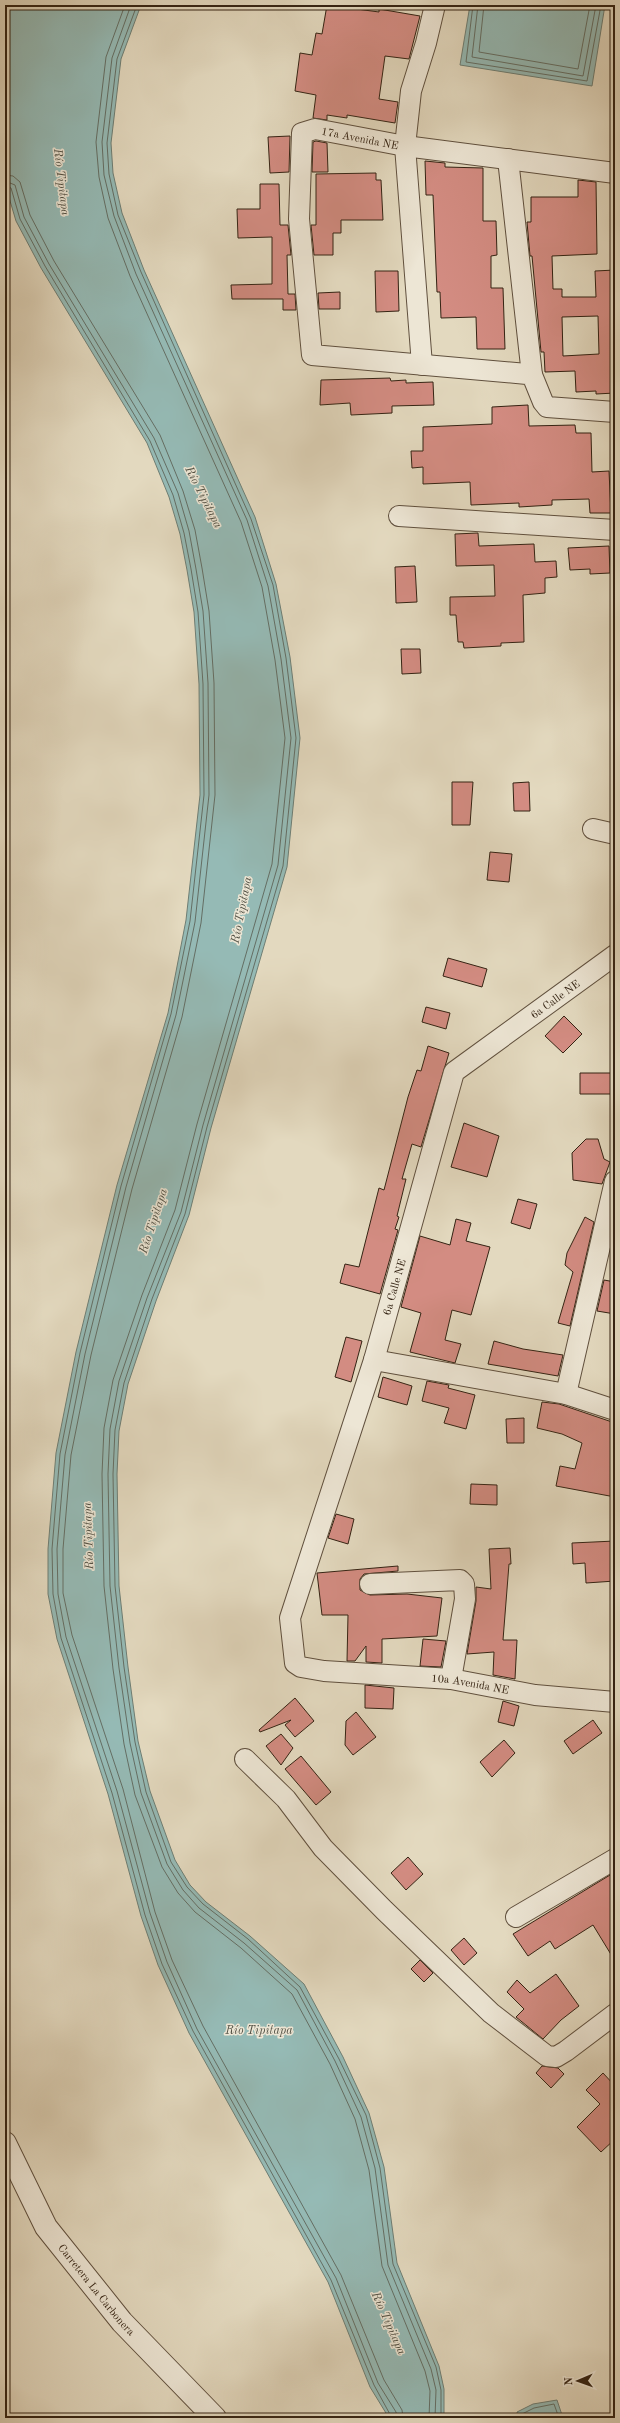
<svg xmlns="http://www.w3.org/2000/svg" width="620" height="2423" viewBox="0 0 620 2423" font-family="'Old Standard TT',serif">
	<style>
		.water { fill: #95bab5; stroke: #6e7e74 }
		.lines { fill: none; stroke-linecap: round; stroke-linejoin: round }
		.shore { stroke: #646e64; stroke-width: 1 }
		.building { fill: #d38c82; stroke: #342313; fill-rule: evenodd }
		.minor-casing { stroke: #60503e; stroke-width: 22 }
		.tertiary-casing { stroke: #60503e; stroke-width: 24 }
		.minor { stroke: #ede6d5; stroke-width: 20 }
		.tertiary { stroke: #ede6d5; stroke-width: 22 }
		.labels { text-anchor: middle; stroke-width: 3; stroke-linejoin: round; paint-order: stroke }
		.street-label { font-size: 11px; fill: #342313; stroke: #ede6d5 }
		.water-label { font-size: 12px; font-style: italic; fill: #515044; stroke: #ede6d5 }
	</style>
	<rect width="100%" height="100%" fill="#e3d9bf"/>
	<filter id="stains"><feTurbulence type="fractalNoise" baseFrequency=".005" numOctaves="4"/><feColorMatrix values="0 0 0 0 .2 0 0 0 0 .09 0 0 0 0 .02 0 0 0 .5 -.17"/></filter>
	<radialGradient id="worn" r=".72"><stop offset=".6" stop-color="#630" stop-opacity="0"/><stop offset="1" stop-color="#630" stop-opacity=".3"/></radialGradient>
	<path class="water" d="M11,5H141L121,59L111,143L113,173L122,213L144,270L255,517L276,584L290,657L300,738L287,867L211,1128L189,1215L156,1301L128,1384L119,1431L117,1474L119,1586L128,1667L138,1741L150,1791L175,1860L190,1885L206,1902L250,1936L304,1984L343,2057L369,2113L384,2167L397,2263L439,2366L444,2389V2418H389L370,2387L328,2282L189,2033L158,1965L141,1916L108,1794L57,1639L48,1594V1549L56,1453L76,1352L117,1185L168,1013L186,920L200,795L199,684L194,612L187,570L180,534L169,497L147,443L41,268L16,221L5,184V24Z
		M470,5H605L592,86L460,65Z
		M557,2400L563,2418H518L517,2412L533,2404Z"/>
	<g class="lines">
		<path class="shore" d="M125,5L106,57L96,142L99,177L108,218L130,276L241,522L262,587L275,660L285,738L272,864L197,1124L175,1210L142,1295L113,1380L104,1428L102,1474L104,1586L113,1669L124,1744L135,1795L162,1867L178,1893L195,1912L241,1948L292,1994L330,2064L355,2119L369,2170L382,2266L425,2371L430,2391L429,2418
			M131,5L112,58L102,142L104,175L114,216L136,274L247,520L268,586L281,659L291,738L278,865L203,1125L181,1212L147,1298L119,1381L110,1429L108,1474L110,1586L119,1668L130,1743L141,1793L167,1864L183,1890L199,1908L244,1943L297,1990L335,2061L361,2117L375,2168L388,2265L431,2369L436,2390L435,2418
			M137,5L117,59L107,143L109,174L118,215L141,272L251,519L273,585L286,658L296,738L283,866L207,1127L185,1214L152,1299L124,1383L115,1430L113,1474L115,1586L124,1667L135,1742L146,1792L171,1862L187,1887L203,1904L248,1939L300,1987L339,2059L366,2115L380,2168L393,2264L436,2367L441,2390V2418
			M473,5L466,62L587,81L601,5
			M478,5L472,57L583,76L596,5
			M484,5L479,52L578,69L590,5
			M5,175L13,176L20,182L30,215L54,261L160,435L183,491L195,530L202,568L209,611L214,683L215,795L201,923L182,1017L132,1189L91,1355L71,1455L63,1549V1593L72,1635L123,1789L155,1912L172,1960L203,2026L341,2275L384,2380L402,2410L403,2418
			M5,181L15,185L24,217L49,264L154,438L178,493L189,531L196,569L203,611L208,683L209,795L195,922L176,1015L126,1187L85,1354L65,1455L57,1549L58,1594L66,1637L117,1791L150,1913L167,1962L197,2029L336,2278L378,2383L396,2412L397,2418
			M5,186L11,188L20,219L45,266L150,441L173,495L184,533L191,569L198,612L203,684L204,795L190,921L171,1014L121,1186L80,1353L60,1454L52,1549L53,1594L61,1638L112,1793L145,1915L162,1964L193,2031L331,2280L374,2385L392,2418
			M522,2418V2414L534,2408L554,2404L559,2418"/>
	</g>
	<path class="building" d="M327,5L379,12V9L420,16L409,59L385,56L379,99L398,102L395,123L347,115V118L327,115V120L313,118L316,95L295,91L300,53L312,55L316,33L322,34Z
		M290,136L289,172L270,173L268,137Z
		M316,141L327,143L328,172H312L313,142Z
		M425,161L445,163V167L483,168V221H496L497,255L491,256V288H503L505,349H477L476,317L441,318L440,292H437L433,195H426Z
		M376,173V180H381L383,220H341V233H333V255H314L311,225H316V174Z
		M578,180L596,182L597,254L552,256L553,289H562V297H596L595,271L615,270V393L596,394V391L576,392L575,371L545,372L544,352H541L532,256H530L527,222H531V197H578ZM598,316L599,354L563,356L562,317Z
		M260,184H279L280,225H288L291,255H287L288,294H295L296,310H283V299H232L231,285L272,284V237L238,238L237,209H260Z
		M375,271H398L399,311L376,312Z
		M340,292V309H319L318,293Z
		M390,378L391,381L406,380V383L433,382L434,405L392,406V413L351,415L350,403L320,405L321,380Z
		M528,405L529,426L575,425L576,433H591L592,472L609,471L611,513H590L589,499L552,500V505L519,507V503L471,505L470,482L423,484V467L412,468L411,451H423V427L492,424V407Z
		M478,533L479,546L534,544L535,562L556,561L557,577L545,578V593L523,595L524,642L501,643V646L464,648L463,642H458L456,615H450V597L495,596L494,565L456,566L455,534Z
		M609,546L610,573L590,574V569L570,570L568,548Z
		M415,566L417,602L396,603L395,567Z
		M401,649H420L421,673L402,674Z
		M452,782H473L470,825H452Z
		M529,782L530,811H514L513,783Z
		M490,852L512,854L509,882L487,880Z
		M448,958L487,969L482,987L443,976Z
		M426,1007L450,1013L446,1029L422,1022Z
		M564,1016L582,1034L563,1053L545,1036Z
		M428,1046L449,1053L421,1147L412,1144L402,1179H406L397,1216L399,1217L395,1229L398,1230L380,1294L340,1283L345,1264L359,1267L379,1188L384,1190L408,1097L417,1070L421,1071Z
		M580,1073H615V1094H580Z
		M464,1123L499,1136L487,1177L451,1167Z
		M586,1139H598L604,1159L610,1162L602,1184L573,1180L572,1153Z
		M518,1199L537,1204L530,1229L511,1223Z
		M585,1217L594,1222L570,1326L558,1323L573,1272L565,1265L567,1253Z
		M456,1219L471,1223L466,1241L490,1247L471,1315L452,1310L445,1340L461,1344L455,1363L410,1352L421,1313L401,1307L420,1236L450,1245Z
		M604,1280L615,1282V1314L597,1311Z
		M346,1337L362,1341L351,1382L335,1377Z
		M494,1341L523,1349L563,1355L558,1376L488,1364Z
		M383,1377L412,1386L407,1405L378,1397Z
		M427,1381L449,1385L448,1388L475,1395L466,1429L444,1423L449,1408L422,1401Z
		M542,1402L559,1404L615,1423V1497L556,1486L560,1466L575,1469L582,1443L562,1434L537,1428Z
		M524,1418V1443H507L506,1419Z
		M471,1484L497,1485V1505L470,1504Z
		M336,1514L354,1519L348,1544L328,1538Z
		M615,1541V1581L586,1583L585,1563L573,1564L572,1543Z
		M510,1548L511,1564H509L503,1640H517L515,1679L493,1675L494,1652L467,1654L476,1601V1587L491,1589L489,1549Z
		M398,1566V1571L364,1574L360,1579V1590L370,1595L407,1594L442,1598L437,1636L382,1639V1663L366,1662V1646L355,1661H347L348,1615H322L317,1573Z
		M423,1639L446,1641L441,1667L420,1666Z
		M365,1685L394,1688L393,1709L365,1708Z
		M295,1698L314,1721L295,1737L285,1725L291,1720L260,1732L259,1730Z
		M503,1701L519,1706L514,1726L498,1722Z
		M356,1712L376,1737L353,1755L345,1745L346,1721Z
		M593,1720L602,1733L573,1754L564,1741Z
		M281,1734L293,1748L281,1765L266,1746Z
		M504,1740L515,1753L492,1777L480,1762Z
		M301,1756L331,1792L316,1805L285,1769Z
		M408,1857L423,1874L406,1890L391,1873Z
		M615,1872V1961L593,1925L555,1949L550,1941L528,1956L513,1934Z
		M464,1938L477,1953L464,1965L451,1950Z
		M420,1960L433,1973L424,1982L411,1969Z
		M556,1974L579,2006L561,2020L543,2039L516,2017L524,2009L507,1992L517,1980L530,1993Z
		M542,2066L558,2068L564,2074L551,2088L536,2073Z
		M603,2073L615,2086V2139L601,2152L577,2127L600,2104L586,2090Z"/>
	<g class="lines">
		<defs>
			<g id="minor">
				<path d="M508,159L532,375"/>
				<path d="M615,173L405,146L315,129L302,133L299,219L312,355L527,374L532,375L543,402L547,407L615,412"/>
				<path d="M422,365L405,146L411,91L426,43L435,5"/>
				<path d="M399,516L615,530"/>
				<path d="M593,829L615,834"/>
				<path id="s1" d="M615,955L454,1072L374,1360L290,1618L295,1663L301,1667L324,1671L451,1679L535,1695L615,1702"/>
				<path d="M374,1360L566,1394L615,1410"/>
				<path d="M566,1394L615,1181"/>
				<path d="M370,1584L460,1580L464,1584L465,1599L451,1679"/>
				<path d="M245,1759L286,1799L323,1848L384,1910L491,2013L547,2056L556,2057L566,2051L615,2014"/>
				<path d="M516,1917L615,1859"/>
			</g>
			<g id="tertiary">
				<path id="s2" d="M5,2143L46,2227L122,2322L215,2418"/>
			</g>
		</defs>
		<use href="#minor" class="minor-casing"/>
		<use href="#tertiary" class="tertiary-casing"/>
		<use href="#minor" class="minor"/>
		<use href="#tertiary" class="tertiary"/>
	</g>
	<g class="labels">
		<g class="street-label">
			<text transform="translate(360 138) rotate(11)" y="4">17a Avenida NE</text>
			<text transform="translate(555 999) rotate(-36)" y="4">6a Calle NE</text>
			<text transform="translate(394 1287) rotate(-74)" y="4">6a Calle NE</text>
			<text dy="4" stroke="none"><textPath href="#s1" startOffset="992">10a Avenida NE</textPath></text>
			<text dy="4" stroke="none"><textPath href="#s2" startOffset="174">Carretera La Carbonera</textPath></text>
		</g>
		<g class="water-label">
			<text transform="translate(62 182) rotate(83)" y="4">Río Tipitapa</text>
			<text transform="translate(204 497) rotate(63)" y="4">Río Tipitapa</text>
			<text transform="translate(241 910) rotate(-79)" y="4">Río Tipitapa</text>
			<text transform="translate(153 1221) rotate(-72)" y="4">Río Tipitapa</text>
			<text transform="translate(88 1536) rotate(-92)" y="4">Río Tipitapa</text>
			<text x="259" y="2034">Río Tipitapa</text>
			<text transform="translate(389 2323) rotate(66)" y="4">Río Tipitapa</text>
		</g>
	</g>
	<rect width="620" height="2423" fill="none" stroke="#e3d9bf" stroke-width="20"/>
	<rect x="6" y="6" width="608" height="2411" fill="none" stroke="#342313" stroke-width="2"/>
	<rect x="10" y="10" width="600" height="2403" fill="none" stroke="#342313"/>
	<g transform="translate(578 2381) rotate(268)" stroke="#ede6d5" stroke-width="3" paint-order="stroke">
	<path d="M0-3L7 15L0 10L-7 15Z" fill="#342313"/>
	<text y="-6" font-size="11" font-weight="bold" text-anchor="middle" fill="#342313">N</text>
	</g>
	<rect width="100%" height="100%" filter="url(#stains)"/>
	<rect width="100%" height="100%" fill="url(#worn)"/>
</svg>
